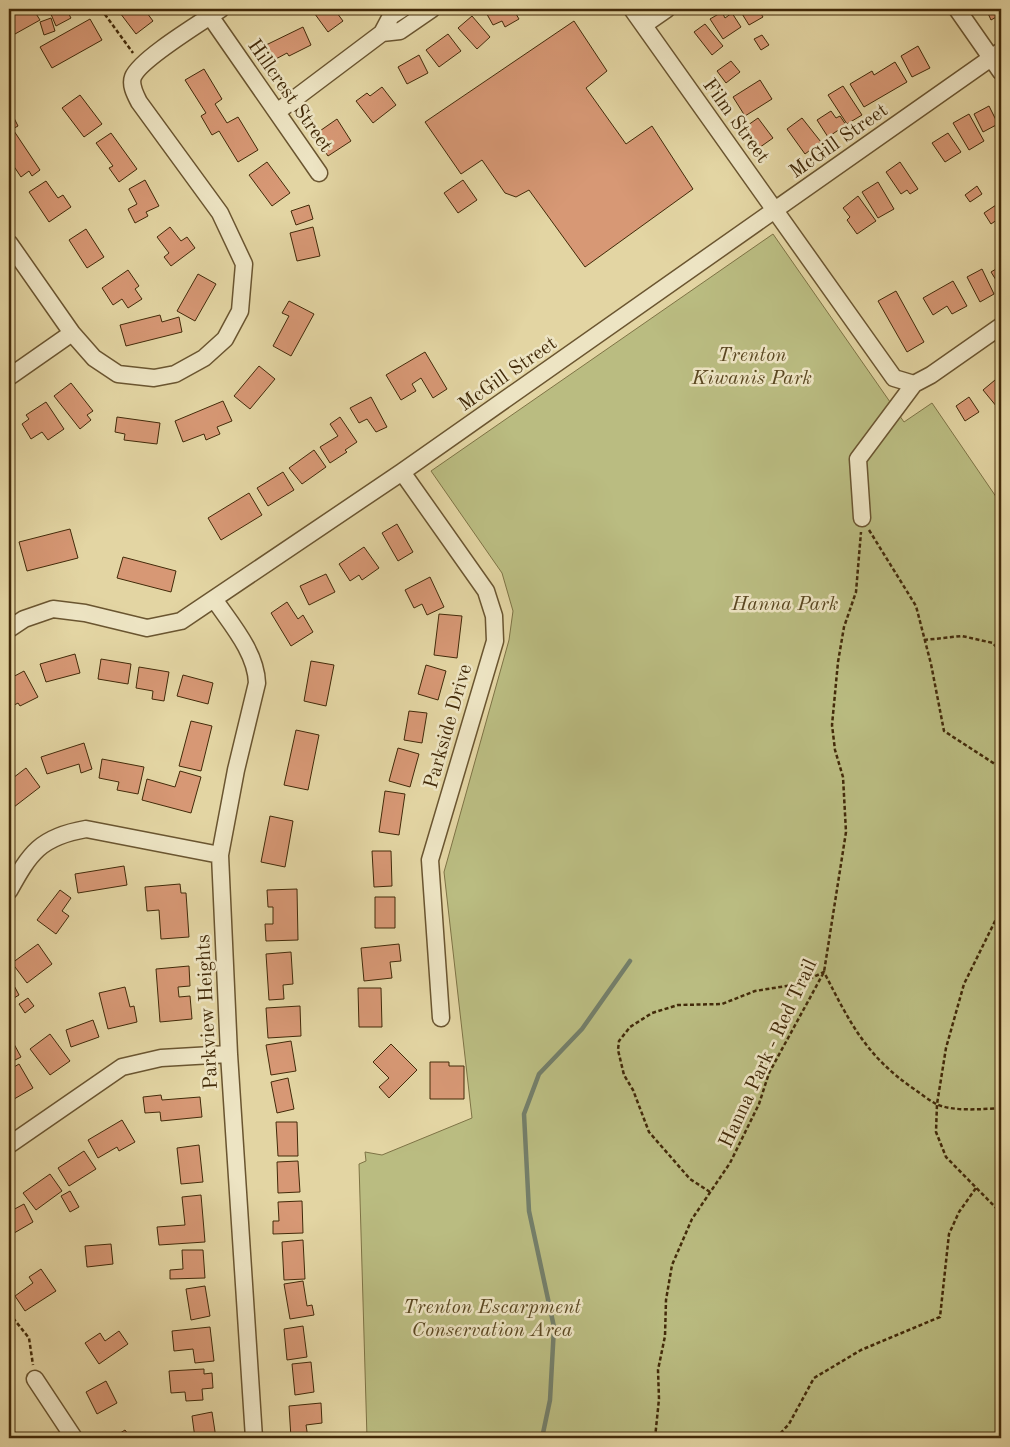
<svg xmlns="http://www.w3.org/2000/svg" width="1010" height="1447" viewBox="0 0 1010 1447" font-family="'Old Standard TT',serif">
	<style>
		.green { fill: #babc81; stroke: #7e7345 }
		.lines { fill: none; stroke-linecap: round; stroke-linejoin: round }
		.stream { stroke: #747f6a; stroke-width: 4.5 }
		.building { fill: #d79875; stroke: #422a09 }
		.minor-casing { stroke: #6a5530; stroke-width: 19 }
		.path { stroke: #422a09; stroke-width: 2.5; stroke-dasharray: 4 2.5; stroke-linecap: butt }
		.minor { stroke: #ede4c3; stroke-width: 16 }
		.labels { text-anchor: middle; stroke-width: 5; stroke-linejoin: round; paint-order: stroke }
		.street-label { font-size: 20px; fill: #422a09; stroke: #ede4c3 }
		.park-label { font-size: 20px; font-style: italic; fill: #5a4721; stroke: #ede4c3 }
	</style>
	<rect width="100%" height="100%" fill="#e3d5a3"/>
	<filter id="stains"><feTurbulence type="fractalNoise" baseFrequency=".004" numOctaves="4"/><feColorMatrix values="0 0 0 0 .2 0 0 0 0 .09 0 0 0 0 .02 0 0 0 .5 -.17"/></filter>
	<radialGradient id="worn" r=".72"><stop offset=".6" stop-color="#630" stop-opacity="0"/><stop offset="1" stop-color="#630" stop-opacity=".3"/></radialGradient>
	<path class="green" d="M773,234L904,422L932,403L1001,504V1438H367L359,1164L366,1161L365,1152L382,1155L472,1118L444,872L509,640L513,611L502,573L431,471Z"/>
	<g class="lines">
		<path class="stream" d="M542,1438L550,1400L554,1327L529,1211L524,1114L539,1074L582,1029L630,961"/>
	</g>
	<path class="building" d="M15,9H33L40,20L15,34L9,23V12Z
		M58,9H66L71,18L56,26L50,12Z
		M117,9H144L153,21L136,34Z
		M313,9H334L343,21L328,32L312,10Z
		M484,9H513L519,19L505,27L502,21L493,25Z
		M739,9H758L763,17L749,25Z
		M986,9H1001V19L998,16L991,20Z
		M722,12L725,18L732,13L741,27L723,39L710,19Z
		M472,16L490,37L477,49L458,28Z
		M51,18L55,31L44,35L40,22Z
		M90,19L102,40L52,68L40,47Z
		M574,21L607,71L586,88L626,144L652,126L693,189L585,267L529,190L516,197L505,193L482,160L461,174L425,122Z
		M705,24L723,46L712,55L694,32Z
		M303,27L311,45L289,56L287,53L274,60L266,45Z
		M448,34L461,51L439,67L426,50Z
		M762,35L769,45L761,50L754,39Z
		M918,46L930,68L912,77L901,56Z
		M419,55L428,73L407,84L398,67Z
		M731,61L740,72L726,83L717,71Z
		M895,62L907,82L864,107L850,84L872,71L874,75Z
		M204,69L222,99L215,104L227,123L238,117L258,150L238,162L219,131L212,135L201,116L206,113L185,80Z
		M760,80L772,99L745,116L733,97Z
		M843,86L862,115L847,124L828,95Z
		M382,87L396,105L373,123L356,101L367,93L370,96Z
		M80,95L102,124L84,137L62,108Z
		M989,106L998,124L983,132L974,114Z
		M9,108L18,126L9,131Z
		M831,111L836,118L840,116L846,125L828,137L817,120Z
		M969,114L984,141L969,150L953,123Z
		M758,118L773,138L756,150L741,130Z
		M802,118L821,142L805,154L787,129Z
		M337,119L351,141L328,156L314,135Z
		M14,131L40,170L32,176L29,171L21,177L9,159V135Z
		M111,133L137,169L119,182L109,168L113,166L96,143Z
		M948,133L961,152L945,162L932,143Z
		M267,162L290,193L272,206L249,175Z
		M900,162L918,189L910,194L907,190L901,194L886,172Z
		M145,180L159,206L146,212L148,216L135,223L128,209L137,204L129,189Z
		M463,180L477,200L458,213L444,193Z
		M46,181L58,198L63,195L71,207L49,222L29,192Z
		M878,182L894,209L878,218L862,192Z
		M977,186L982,194L970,202L965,195Z
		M858,196L876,221L857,234L847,220L850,217L843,208Z
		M999,203L1001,217L991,224L984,213Z
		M309,205L313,219L296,225L291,211Z
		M170,227L181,241L187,237L195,248L171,266L164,257L169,253L157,237Z
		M313,227L320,256L297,261L290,233Z
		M86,229L104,257L87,268L69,240Z
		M1001,266V288L991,272Z
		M982,269L994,294L980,302L967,277Z
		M128,270L139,286L135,289L142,299L128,308L122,299L113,305L102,288Z
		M198,274L216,284L195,321L177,311Z
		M953,281L967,306L952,314L947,306L933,315L923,298Z
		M896,291L924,342L907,352L878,301Z
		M289,301L314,314L291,356L273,346L289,316L282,313Z
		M160,315L162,322L179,317L182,332L126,346L120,325Z
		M425,352L447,389L433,398L421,378L412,384L416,391L401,400L386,375Z
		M259,366L275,379L250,409L234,396Z
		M1001,375V404L997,407L983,390Z
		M71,383L93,411L87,415L91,420L80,429L54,396Z
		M371,397L387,427L376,432L367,419L359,423L350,408Z
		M969,397L979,412L965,421L956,406Z
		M223,401L232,421L217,427L220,434L206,440L204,434L183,442L175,421Z
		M46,402L64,429L48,440L42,432L31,439L22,424L29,419L26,415Z
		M117,417L160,423L157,444L124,440L125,434L115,432Z
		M340,417L357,442L345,450L347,452L330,463L320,447L338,436L330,424Z
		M314,450L326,467L302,484L289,468Z
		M283,472L294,490L268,506L257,488Z
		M249,493L262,515L221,540L208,518Z
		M397,524L413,552L398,561L382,533Z
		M70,529L78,558L27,571L19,542Z
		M364,547L379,568L362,580L359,575L350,581L339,564Z
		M123,557L176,571L171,592L117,578Z
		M326,574L335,592L309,605L300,586Z
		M430,577L444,607L427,615L422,604L414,608L405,590Z
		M287,602L298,619L303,615L313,632L291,646L271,613Z
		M439,614L462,616L457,658L434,655Z
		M75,654L80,673L46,682L40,664Z
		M101,659L131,664L128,684L98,679Z
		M311,661L334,665L326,706L304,701Z
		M426,665L446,671L438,700L418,694Z
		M139,667L169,672L164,701L152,699L153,691L136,688Z
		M24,671L38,697L20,706L18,703L9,708V679Z
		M183,675L213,683L208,704L177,696Z
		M409,711L427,713L422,743L404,740Z
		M191,721L212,726L201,771L179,766Z
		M296,730L319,735L308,790L284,785Z
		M84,743L92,769L81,773L79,764L47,774L41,757Z
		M398,748L419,754L410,787L389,781Z
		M102,759L144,767L138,794L117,790L119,782L99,778Z
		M26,768L40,787L14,807L9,800V781Z
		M180,771L201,777L191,813L142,800L147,779L175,787Z
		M385,791L405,794L399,835L379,832Z
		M270,816L293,821L285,867L261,862Z
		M372,851H391L392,886L374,887Z
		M124,866L127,885L78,893L75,874Z
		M180,884L181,893H186L189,937L161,939L159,910L147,911L145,887Z
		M297,889L298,940L266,941L265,924H273V907H268L267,890Z
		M60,890L71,898L62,911L69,916L56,934L37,920Z
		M375,897H395V928H375Z
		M38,944L52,964L27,983L12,963Z
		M399,944L401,961L390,962L392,978L364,981L361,948Z
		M291,952L293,984L283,985L284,999L269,1000L266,954Z
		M189,966L190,986L178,987L179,997L190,996L192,1019L160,1022L156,969Z
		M10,978L19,995L9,1001V979Z
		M125,987L130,1007L134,1006L137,1022L108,1029L99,993Z
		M358,988H381L382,1027H359Z
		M28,998L34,1006L25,1013L19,1004Z
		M300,1006L301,1036L268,1038L266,1008Z
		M93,1020L99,1037L71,1047L66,1030Z
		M50,1034L70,1061L50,1075L30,1049Z
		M291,1041L296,1071L271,1075L266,1045Z
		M14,1044L21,1057L13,1061L9,1054V1047Z
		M391,1044L417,1070L389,1098L379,1087L389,1078L373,1062Z
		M430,1062H449V1066H464V1099H430Z
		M19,1064L33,1088L9,1102V1081L11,1079L9,1070Z
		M288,1078L294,1109L277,1113L271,1082Z
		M161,1095L162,1100L200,1097L202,1117L161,1121L160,1112L145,1113L143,1097Z
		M122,1120L135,1142L119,1151L117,1147L98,1158L88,1140Z
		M276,1122H297L298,1156H278Z
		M199,1145L203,1182L181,1184L177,1148Z
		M84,1151L96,1169L69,1186L58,1168Z
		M298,1161L300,1192L278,1193L277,1162Z
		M50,1174L62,1191L36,1210L23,1193Z
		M70,1191L79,1207L70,1212L61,1196Z
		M201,1195L205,1242L159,1245L157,1227L185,1225L182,1197Z
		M302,1201L303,1233L273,1234V1221H279L278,1202Z
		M24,1204L33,1222L9,1236V1212Z
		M303,1240L305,1279L284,1280L282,1242Z
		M111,1244L113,1264L87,1267L85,1246Z
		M182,1250H203L205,1278L170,1279V1270L183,1269Z
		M41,1269L56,1291L25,1311L15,1296L33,1283L29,1277Z
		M303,1281L307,1306L312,1305L314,1315L290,1319L284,1284Z
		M205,1286L210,1316L191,1320L186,1289Z
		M303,1326L307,1357L287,1360L284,1329Z
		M210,1327L214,1361L195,1363L193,1349L174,1351L172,1331Z
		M119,1331L128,1344L99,1364L85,1343L100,1333L105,1341Z
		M311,1362L314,1392L295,1395L292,1364Z
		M204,1369V1374L212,1373L213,1388L202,1389L203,1400L186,1401L185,1392L171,1393L169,1371Z
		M106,1381L117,1403L97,1414L86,1392Z
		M321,1403L322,1423L306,1425L308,1438H291L289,1406Z
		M212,1412L216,1438H195L192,1416Z
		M9,1423L19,1438H9Z
		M125,1430L131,1438H112Z"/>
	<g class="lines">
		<defs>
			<path id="minor" d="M632,9L894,378L914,384L931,375L1001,326
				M957,9L1001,72
				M210,16L319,173
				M644,25L667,9
				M382,33L400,31L432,9
				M277,112L382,33L391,16L402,9
				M9,243L72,333L94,358L118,374L154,378L175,374L204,358L225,339L240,311L244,264L220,213L139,102C135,94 130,85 133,77C140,59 202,22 221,9
				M9,377L72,333
				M402,472L486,591L494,616L495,641L430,860L441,1018
				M862,518L858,459L914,384
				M214,599C231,624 256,652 257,683L236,770L220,855L229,1054L254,1438
				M9,629L24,619L53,609L85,613L147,628L181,621L402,472L1001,51
				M9,891C30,853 40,837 86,829L220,855
				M9,1145L122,1067L161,1058L229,1054
				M35,1379L74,1438"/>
		</defs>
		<use href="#minor" class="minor-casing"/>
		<path class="path" d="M101,9L133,53
			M869,530L916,606L931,664L944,731L1001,768
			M924,640L962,636L993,643L1001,653
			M1001,909L964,984L946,1048L937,1104L936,1132L946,1157L1001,1213
			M710,1192L690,1179L649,1132L633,1090L624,1075L618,1050L619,1041L630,1027L652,1013L678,1005L722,1004L755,991L799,984L824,972C850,1023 866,1056 914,1089C921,1094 929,1100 936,1104C954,1112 982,1109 1001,1108
			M9,1313L29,1338L33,1365
			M655,1438L659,1399L658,1370L665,1336L666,1300L672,1265L692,1219L730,1163L759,1104L769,1073L824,972L846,832L843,777L835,750L832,725L838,662L844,627L856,592L861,532
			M776,1438L789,1424L814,1378L861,1350L940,1317L949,1234L959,1212L976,1188"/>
		<use href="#minor" class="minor"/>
	</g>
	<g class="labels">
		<g class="street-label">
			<text transform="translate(291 95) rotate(55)" y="7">Hillcrest Street</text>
			<text transform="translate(737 120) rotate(54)" y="7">Film Street</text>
			<text transform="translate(838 140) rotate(-35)" y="7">McGill Street</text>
			<text transform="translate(507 373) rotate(-35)" y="7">McGill Street</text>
			<text transform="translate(447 726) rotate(-74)" y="7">Parkside Drive</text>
			<text transform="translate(206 1012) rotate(-93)" y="7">Parkview Heights</text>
			<text transform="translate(767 1053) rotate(-65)" y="7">Hanna Park - Red Trail</text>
		</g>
		<g class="park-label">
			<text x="752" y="361">Trenton<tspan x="752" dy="23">Kiwanis Park</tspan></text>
			<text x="785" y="610">Hanna Park</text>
			<text x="492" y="1313">Trenton Escarpment<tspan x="492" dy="23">Conservation Area</tspan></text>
		</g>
	</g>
	<rect width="1010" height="1447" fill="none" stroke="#e3d5a3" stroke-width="30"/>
	<rect x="10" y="10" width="990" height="1427" fill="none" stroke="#422a09" stroke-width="2.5"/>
	<rect x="15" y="15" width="980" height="1417" fill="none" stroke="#422a09"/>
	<rect width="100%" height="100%" filter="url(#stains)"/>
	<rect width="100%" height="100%" fill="url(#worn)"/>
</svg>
